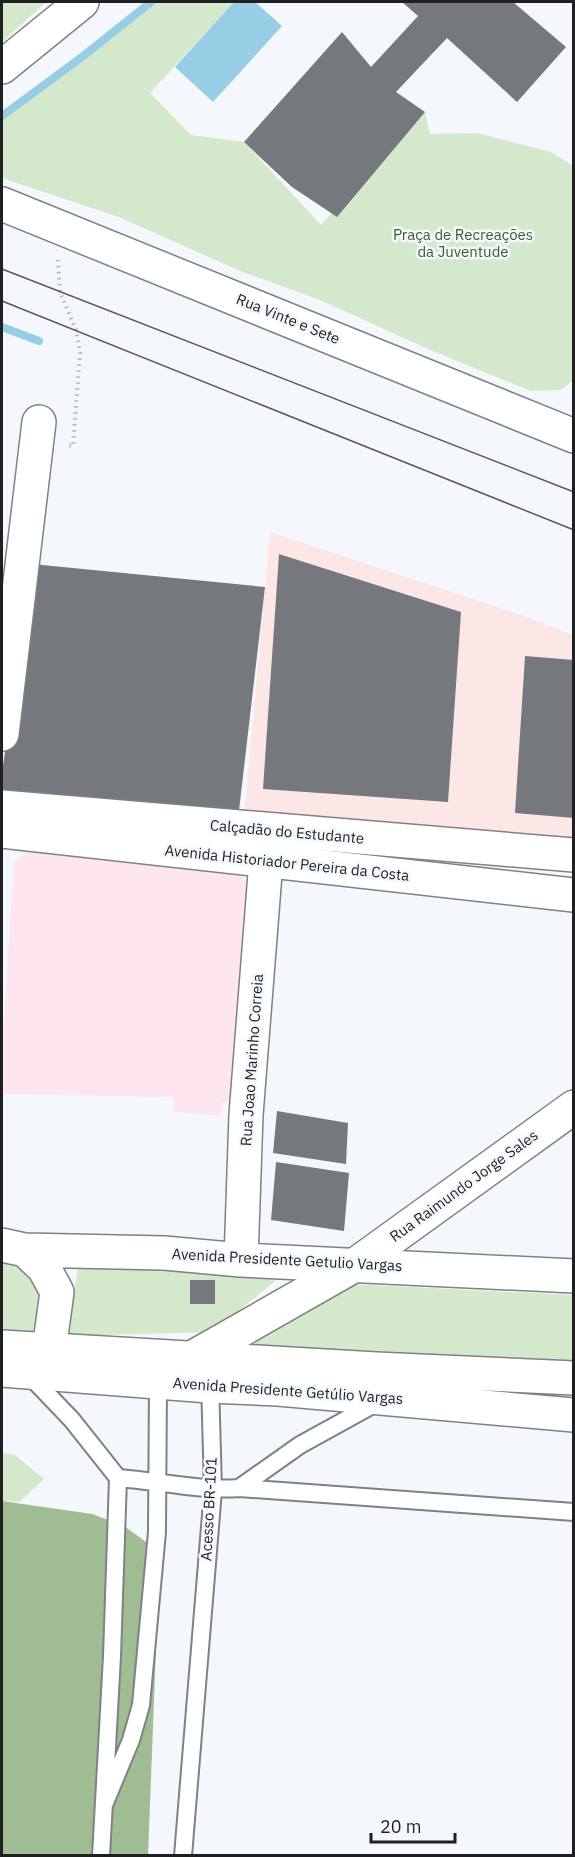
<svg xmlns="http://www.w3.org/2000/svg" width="575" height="1857" viewBox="0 0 575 1857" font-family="'IBM Plex Sans',sans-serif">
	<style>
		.education { fill: #fde7e6 }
		.medical { fill: #ffe5ee }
		.green { fill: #d4e8cb }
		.forest { fill: #a0bc93 }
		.water { fill: #97cde5 }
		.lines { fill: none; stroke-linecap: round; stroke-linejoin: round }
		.stream { stroke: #97cde5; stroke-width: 8 }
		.building { fill: #75797d }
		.lane-casing { stroke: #7e8185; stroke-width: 20 }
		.street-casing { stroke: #7e8185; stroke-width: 36 }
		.secondary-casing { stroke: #7e8185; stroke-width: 36 }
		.primary-casing { stroke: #7e8185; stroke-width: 36 }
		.path { stroke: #b3b5b9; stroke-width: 4; stroke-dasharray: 1.5 4.5; stroke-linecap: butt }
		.lane { stroke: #fff; stroke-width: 16 }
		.street { stroke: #fff; stroke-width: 33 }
		.secondary { stroke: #fff; stroke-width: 33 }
		.primary { stroke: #fff; stroke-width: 33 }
		.tram { stroke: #58595c; stroke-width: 1.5 }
		.labels { text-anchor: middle; stroke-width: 5; stroke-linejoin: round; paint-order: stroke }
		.park-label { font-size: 15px; fill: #3a5f26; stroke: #f4f7fc }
		.street-label { font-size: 15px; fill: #1f2022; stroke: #f4f7fc }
	</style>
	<rect width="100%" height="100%" fill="#f4f7fc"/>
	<path class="education" d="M270,532L521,615L573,635V855L243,828Z"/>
	<path class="medical" d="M27,852L241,871L247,884L232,1102H222L221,1116L173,1111L174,1097L2,1094V1051L14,862Z"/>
	<path class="green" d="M2,2H46L2,42Z
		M151,2H234L150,93L191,135L244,142L321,225L425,112L430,134L477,133L551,152L573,166V380L561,390L531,391L428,349L320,300L240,271L119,217L2,178V116L82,57Z
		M2,1245L44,1268L49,1350L2,1347Z
		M79,1261L281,1276L213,1332L67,1336Z
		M347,1284L573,1295V1363L248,1346Z
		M2,1453L15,1455L44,1479L19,1502L2,1501Z"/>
	<path class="forest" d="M2,1501L92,1514L124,1526L157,1550L158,1597L148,1855H2Z"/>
	<path class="water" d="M234,2H255L282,26L213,102L175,67Z"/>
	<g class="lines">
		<path class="stream" d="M2,116L82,57L151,2
			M2,327L39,341"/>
	</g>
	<path class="building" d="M402,2H513L566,47L517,102L447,38L396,92L425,112L337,217L292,187L244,142L342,32L371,67L418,16Z
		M279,554L461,612L448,802L263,789Z
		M32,564L265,587L238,819L2,804V773Z
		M525,656L574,660V818L515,813Z
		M277,1111L348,1123L346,1164L273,1153Z
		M276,1162L349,1173L344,1231L271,1220Z
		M190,1280H215V1304H190Z"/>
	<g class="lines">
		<defs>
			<path id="lane" d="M29,1375L72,1420L118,1478
				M118,1478C159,1481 199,1491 239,1488L574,1512
				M239,1488L300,1445L378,1402
				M104,1805L131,1740L141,1705L157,1532L158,1382
				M101,1856L112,1656L118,1478
				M183,1856L213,1490L210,1381"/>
			<path id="street" d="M2,67L82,2
				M2,204L574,436
				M2,734L39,422
				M2,807L574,855
				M2,1245L25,1250L164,1253L241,1260L574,1276
				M25,1250L44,1268L57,1292L49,1350
				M241,1260L246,1115L266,861"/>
			<path id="secondary" d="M2,831L574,895
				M190,1359L355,1265L574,1107"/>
			<path id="primary" d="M2,1347L376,1369L574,1378
				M2,1370L209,1386L278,1389L574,1415"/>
		</defs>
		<use href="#lane" class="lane-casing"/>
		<use href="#street" class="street-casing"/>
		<use href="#secondary" class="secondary-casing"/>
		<use href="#primary" class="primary-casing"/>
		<path class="path" d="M58,260L60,292L76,330L80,353L73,446L67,445"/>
		<use href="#lane" class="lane"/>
		<use href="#street" class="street"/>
		<use href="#secondary" class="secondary"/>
		<use href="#primary" class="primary"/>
		<path class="tram" d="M2,269L574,492
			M2,301L574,530"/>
	</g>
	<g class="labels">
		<g class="park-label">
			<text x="463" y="240">Praça de Recreações<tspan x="463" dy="17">da Juventude</tspan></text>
		</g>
		<g class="street-label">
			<text transform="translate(288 319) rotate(22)" y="5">Rua Vinte e Sete</text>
			<text transform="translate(287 832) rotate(5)" y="5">Calçadão do Estudante</text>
			<text transform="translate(287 863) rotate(6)" y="5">Avenida Historiador Pereira da Costa</text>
			<text transform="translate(252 1060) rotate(-86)" y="5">Rua Joao Marinho Correia</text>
			<text transform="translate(464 1186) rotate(-36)" y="5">Rua Raimundo Jorge Sales</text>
			<text transform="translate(287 1260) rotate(3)" y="5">Avenida Presidente Getulio Vargas</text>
			<text transform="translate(288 1391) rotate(4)" y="5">Avenida Presidente Getúlio Vargas</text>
			<text transform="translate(209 1509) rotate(-87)" y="5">Acesso BR-101</text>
		</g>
	</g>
	<rect width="575" height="1857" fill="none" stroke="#1f2022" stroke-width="6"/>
	<path d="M371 1833v9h84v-9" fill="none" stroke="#1f2022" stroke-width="3"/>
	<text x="380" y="1833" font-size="18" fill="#1f2022" stroke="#f4f7fc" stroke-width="4.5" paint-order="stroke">20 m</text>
</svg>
